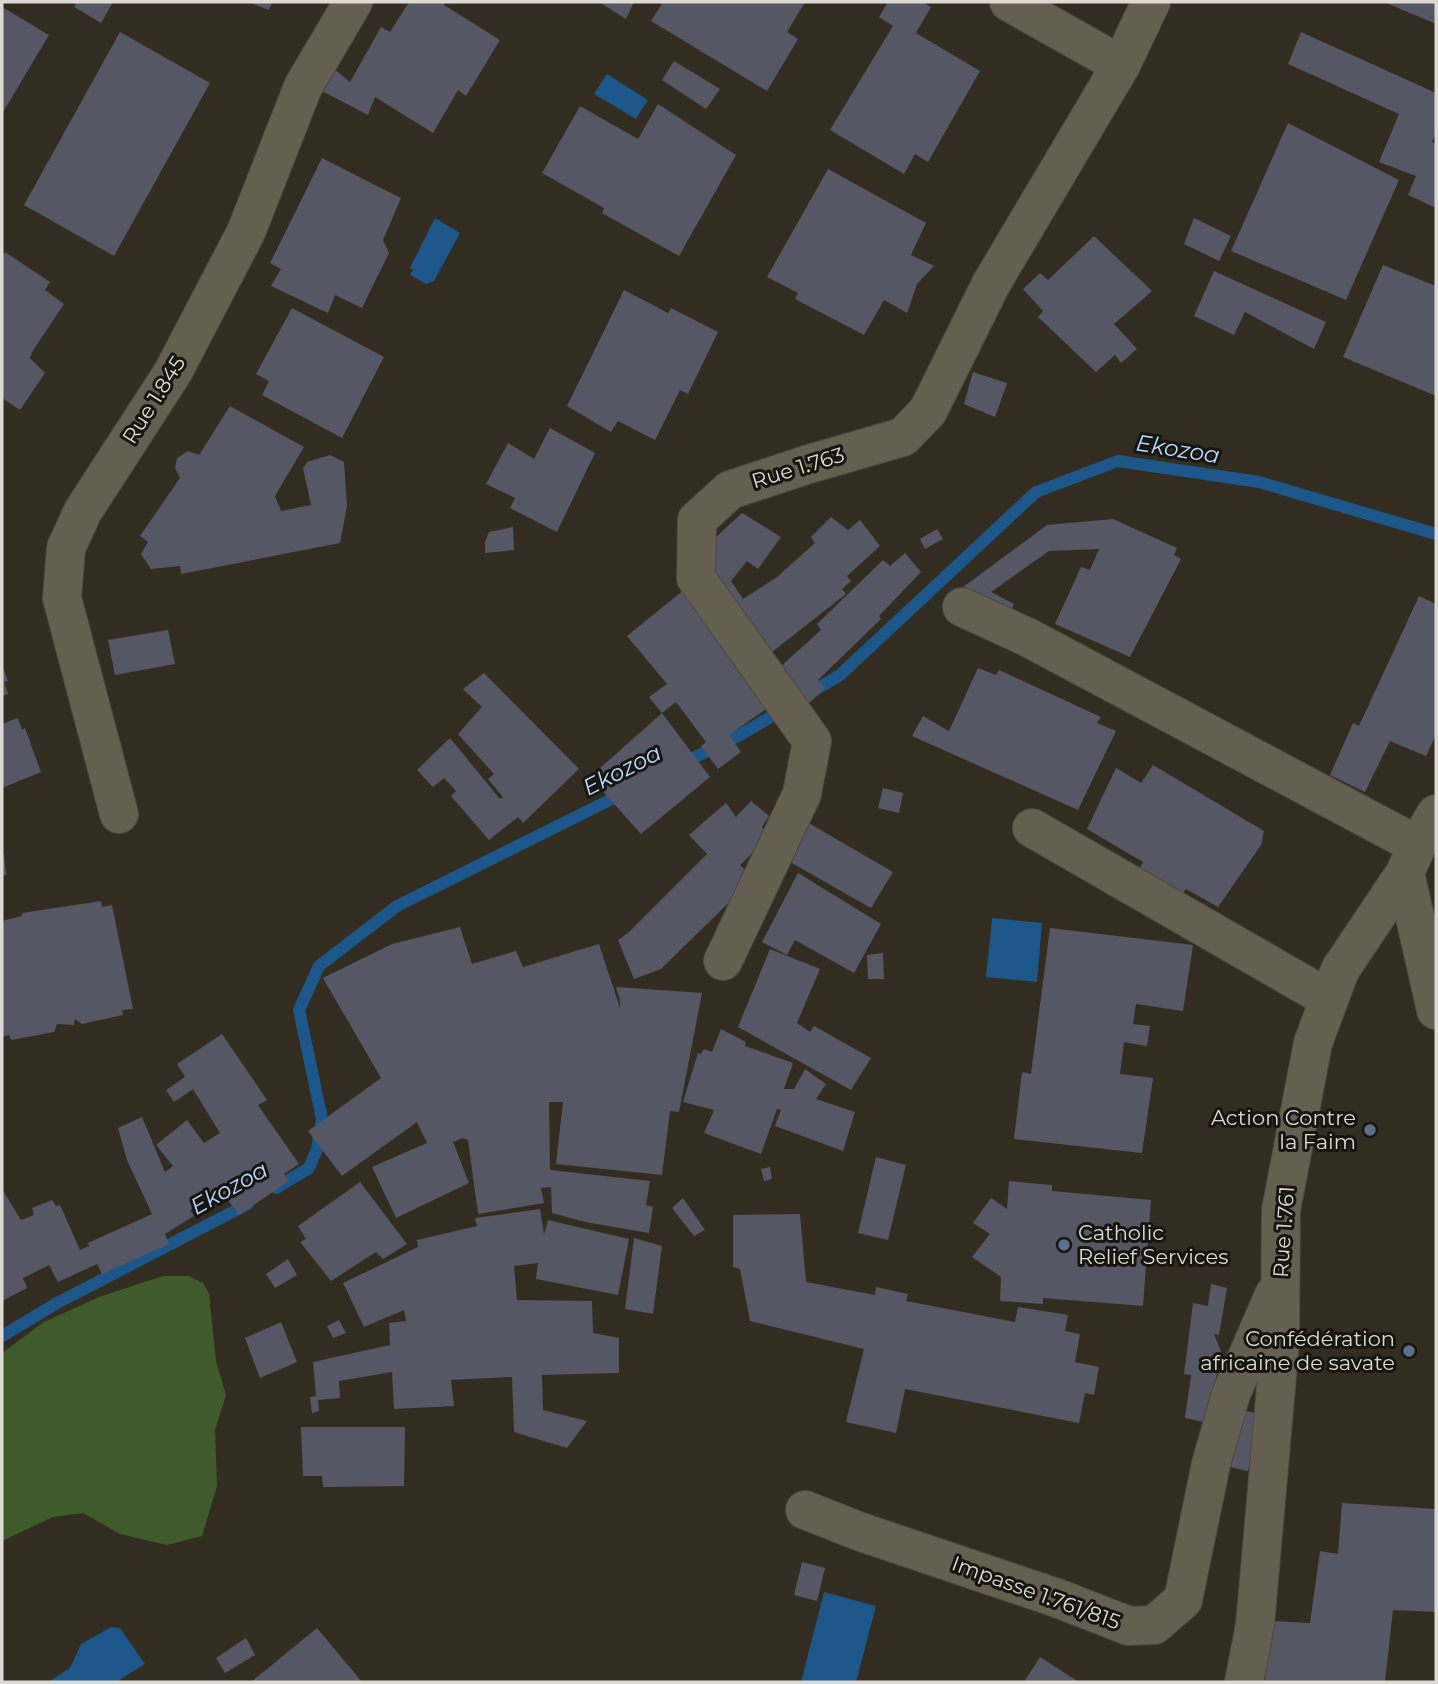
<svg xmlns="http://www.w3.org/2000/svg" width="1438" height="1684" viewBox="0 0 1438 1684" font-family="Montserrat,sans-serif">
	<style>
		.green { fill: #3f5b2b }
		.water { fill: #1d5789 }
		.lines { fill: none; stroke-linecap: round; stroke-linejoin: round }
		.stream { stroke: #1d5789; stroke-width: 12 }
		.building { fill: #565765 }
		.minor-casing { stroke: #4c483e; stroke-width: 40 }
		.minor { stroke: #655f52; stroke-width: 38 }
		.service-dot { fill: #5c6f8a; stroke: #171510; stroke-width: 2.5 }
		.labels { text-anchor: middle; stroke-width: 6; stroke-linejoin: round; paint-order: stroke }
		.street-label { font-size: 21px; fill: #dddad3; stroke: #171510 }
		.poi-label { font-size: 21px; fill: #dddad3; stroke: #171510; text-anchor: end }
		.water-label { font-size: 23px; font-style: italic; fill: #b5d9fd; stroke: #171510 }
	</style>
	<rect width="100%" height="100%" fill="#322c21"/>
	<path class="green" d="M163,1276H189L203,1283L209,1294L216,1361L226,1395L215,1430L217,1486L202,1536L167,1545L120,1534L83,1513L53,1517L2,1541V1353L44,1322L99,1297Z"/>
	<path class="water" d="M607,74L648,100L636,119L594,94Z
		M435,218L460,233L434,281L426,284L410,275L413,270L410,268Z
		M992,918L1042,923L1037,982L986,977Z
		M824,1592L876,1606L856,1682H801Z
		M111,1627L120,1628L145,1664L116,1682H48L70,1668L81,1644Z"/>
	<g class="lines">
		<path class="stream" d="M810,693L840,675L1036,492L1118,461L1259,482L1436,534
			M681,764L742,734L785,708
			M276,1188L309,1168L317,1149L322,1119L299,1010L319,966L397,906L624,793
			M2,1336L57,1303L248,1204"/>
	</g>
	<path class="building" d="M77,2H113L101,23L74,7Z
		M248,2H272L269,10Z
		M409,2H446L444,5L500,40L466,96L458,90L433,133L375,97L368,115L320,90L333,68L350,82L381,27L390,32Z
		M599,2H634L626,19Z
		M663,2H805L787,32L798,39L767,91L651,21Z
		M888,2H922L931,7L916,33L980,71L928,162L915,154L904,174L830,130L893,26L879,17Z
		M1384,2H1436V24Z
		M2,7L49,35L2,114Z
		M120,32L210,83L114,256L24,205Z
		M1301,32L1436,93V132L1432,142L1436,144V208L1408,195L1416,176L1379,162L1399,114L1288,64Z
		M674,61L720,89L706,109L662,80Z
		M658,104L736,155L679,256L602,213L604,208L542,173L580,106L638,139Z
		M1288,123L1399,180L1346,300L1231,251Z
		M322,158L401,198L383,240L389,253L362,308L335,295L328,313L271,286L281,269L270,263Z
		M828,169L926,223L911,255L934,266L917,284L907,313L884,300L864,335L795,299L798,293L767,277Z
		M1194,218L1231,236L1219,261L1184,244Z
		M1094,236L1152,291L1114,324L1137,349L1121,363L1115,355L1096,372L1038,317L1043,311L1023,289L1040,273L1048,280Z
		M5,252L50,282L45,290L64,304L32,352L30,358L45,373L20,410L2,398V256Z
		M1383,265L1436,286V396L1343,357Z
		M1214,271L1326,322L1314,349L1245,312L1234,335L1194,316Z
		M624,290L668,313L671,308L718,332L688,394L680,390L655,440L618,421L611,432L567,406Z
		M292,308L384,357L342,438L262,395L269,381L256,374Z
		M973,372L1007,383L995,417L964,404Z
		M230,406L304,447L275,496L281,511L311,505L303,468L307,462L330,455L344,462L347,506L340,543L181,574L180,566L151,569L141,554L148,542L140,536L180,478L175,468L177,458L188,451L199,455Z
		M550,428L595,453L557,532L510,508L515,498L486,484L508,443L534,459Z
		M742,513L781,537L758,569L747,561L731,581L743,599L777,577L815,543L811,537L831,517L848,530L860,520L880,546L847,576L851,581L842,589L846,594L763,659L719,599L710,556L716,537Z
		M1113,519L1177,548L1174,555L1181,559L1130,657L1055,624L1081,567L1090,570L1099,549L1049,551L991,592L1014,604L1009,615L959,590L1047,525Z
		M513,527L514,550L485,553V542L489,532Z
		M937,529L943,539L925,549L920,539Z
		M905,553L921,572L879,616L881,619L818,680L825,688L801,711L770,676L821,630L817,624L883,560L890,566Z
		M690,585L779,700L729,735L741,752L718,769L701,746L706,742L676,702L662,713L649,697L667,684L627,636Z
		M1419,596L1436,604V735L1426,756L1390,741L1365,792L1330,775L1353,723L1359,726Z
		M168,630L175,664L115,675L108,640Z
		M2,665L8,681L4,682L8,694L2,696Z
		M978,668L996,675L999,670L1101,717L1097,723L1116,731L1078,810L912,736L923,716L949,731Z
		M484,673L579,769L523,823L518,817L489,840L451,796L456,791L444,778L433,787L417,770L450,738L500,799L503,797L488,779L494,774L458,734L482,707L463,689Z
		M662,713L710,777L641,834L590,777Z
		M18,718L22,730L25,728L41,772L2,788V724Z
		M1153,765L1264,831L1261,845L1218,907L1186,889L1182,895L1139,870L1143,862L1087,829L1116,768L1141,783Z
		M883,788L903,793L899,813L878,808Z
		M751,801L769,816L762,827L767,839L740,865L754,878L661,969L634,979L618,940L628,933L707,854L689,835L726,803L736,817Z
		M807,822L893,872L871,908L790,862Z
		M2,855H4L6,875L2,876Z
		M798,873L881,924L854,973L795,940L787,955L762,942Z
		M101,901L102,907L112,905L133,1009L122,1010L123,1015L82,1024L75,1019L74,1025L57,1024L54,1032L11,1040L9,1035L2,1037V921L22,916V913Z
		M460,927L472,964L516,951L523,967L599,944L620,1008V1000L616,987L702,993L679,1112L670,1111L662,1175L556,1164L563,1102H549L550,1170L650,1181L646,1205L653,1207L649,1233L585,1222L552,1213L551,1187L541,1188L544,1203L478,1214L468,1140L463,1138L453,1142L469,1183L396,1218L372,1167L427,1143L417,1122L342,1176L308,1131L381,1078L323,978L392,944Z
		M1050,928L1193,945L1183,1011L1136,1004L1133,1024L1150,1026L1147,1046L1124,1042L1120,1074L1153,1078L1142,1153L1014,1139L1022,1072L1031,1074Z
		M770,949L820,969L797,1023L810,1032L814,1026L871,1058L851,1090L738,1027Z
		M883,953L884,979H868L867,955Z
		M721,1029L746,1042L745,1046L793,1063L784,1089H794L805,1069L826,1084L816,1099L855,1112L843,1151L775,1126L781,1110L777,1109L761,1154L704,1133L714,1110L683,1102L698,1053L701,1054L704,1049L712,1052Z
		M222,1034L267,1100L258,1105L299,1164L284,1174L289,1181L239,1215L221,1191L190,1210L194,1216L165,1234L169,1244L102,1274L97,1264L58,1282L49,1265L23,1278L27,1288L2,1301V1189L21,1220L34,1215L32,1208L52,1200L56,1206L60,1205L80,1250L89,1246L88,1243L152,1214L127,1160L118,1128L142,1117L165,1172L173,1166L156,1145L187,1120L204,1143L220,1133L193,1089L174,1102L166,1090L185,1077L177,1064Z
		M876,1157L906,1165L888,1240L858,1233Z
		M770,1167L772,1179L764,1181L761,1169Z
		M1009,1181L1052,1185V1191L1151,1200L1143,1306L1043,1298V1304L1000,1301L1001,1277L972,1257L990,1234L973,1223L991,1198L1007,1209Z
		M360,1182L407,1244L383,1259L376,1252L331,1281L300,1242L306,1239L298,1226Z
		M683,1198L705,1230L694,1236L672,1208Z
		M540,1209L544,1234L548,1220L629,1239L618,1295L536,1279L538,1263L514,1266L517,1300L592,1301L593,1333L619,1338V1373L542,1375L543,1410L587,1421L567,1448L514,1432L512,1377L451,1380L454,1406L394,1409L392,1372L339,1381L340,1398L318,1400L319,1411L312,1413L310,1397L316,1396L313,1362L390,1345L389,1323L406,1321L404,1310L364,1327L343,1283L418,1247L417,1240L477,1226L475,1218Z
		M800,1214L806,1282L875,1295L876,1287L908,1294L906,1301L1015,1322L1018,1307L1068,1315L1065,1331L1080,1334L1075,1362L1099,1367L1094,1395L1085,1393L1079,1423L905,1389L896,1433L846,1422L864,1349L750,1321L740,1269L733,1267V1215Z
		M634,1238L662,1246L653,1314L625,1309Z
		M288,1259L297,1275L275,1288L266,1274Z
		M1211,1284L1227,1288L1219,1335L1214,1334L1221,1351L1208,1423L1185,1418L1191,1375L1184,1374L1193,1303L1208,1306Z
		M339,1320L346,1333L333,1338L327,1326Z
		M281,1322L297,1362L260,1378L245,1338Z
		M1237,1409L1260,1414L1248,1471L1225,1466Z
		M301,1427H405L404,1486L323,1487L322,1476H303Z
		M1342,1503L1436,1509V1612L1393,1610L1385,1682H1262L1265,1646H1271L1273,1621L1310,1623L1320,1551L1338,1554Z
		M802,1562L825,1568L817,1601L794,1595Z
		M317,1628L362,1682H251Z
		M246,1638L255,1655L225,1673L216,1658Z
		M1040,1657L1079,1682H1024Z"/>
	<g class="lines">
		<defs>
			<path id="minor" d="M1009,2L1121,65
				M962,607L1029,638L1417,845
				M119,814L62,598L66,548L83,511L173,372L246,232L303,87L353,2
				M1032,828L1329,999
				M1405,873L1436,1010
				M723,961L802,794L812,741L696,578L697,520L730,490L809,464L903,437L928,411L991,284L1121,65L1151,2
				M805,1510L861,1532L1057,1598L1129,1626L1154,1625L1183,1600L1211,1464L1231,1394L1274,1295
				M1244,1682L1255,1625L1280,1342L1281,1210L1313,1043L1340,970L1405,873L1417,845L1436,814"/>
		</defs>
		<use href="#minor" class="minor-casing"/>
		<use href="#minor" class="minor"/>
	</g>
	<g class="service-dot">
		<circle cx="1370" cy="1130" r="7"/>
		<circle cx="1064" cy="1245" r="7"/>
		<circle cx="1409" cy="1351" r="7"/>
	</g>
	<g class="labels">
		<g class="street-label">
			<text transform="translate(154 400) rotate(-58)" y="7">Rue 1.845</text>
			<text transform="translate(798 468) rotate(-17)" y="7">Rue 1.763</text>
			<text transform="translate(1284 1232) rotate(-86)" y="7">Rue 1.761</text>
			<text transform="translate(1036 1593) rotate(20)" y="7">Impasse 1.761/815</text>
		</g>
		<g class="poi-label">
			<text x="1356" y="1125">Action Contre<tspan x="1356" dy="24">la Faim</tspan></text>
			<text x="1078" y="1240" text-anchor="start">Catholic<tspan x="1078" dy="24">Relief Services</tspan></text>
			<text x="1395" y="1346">Confédération<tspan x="1395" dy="24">africaine de savate</tspan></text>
		</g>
		<g class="water-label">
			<text transform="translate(1178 449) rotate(9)" y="8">Ekozoa</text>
			<text transform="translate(622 770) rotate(-27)" y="8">Ekozoa</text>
			<text transform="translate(229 1188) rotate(-29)" y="8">Ekozoa</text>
		</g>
	</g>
	<rect width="1438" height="1684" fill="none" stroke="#dddad3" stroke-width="7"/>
</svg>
